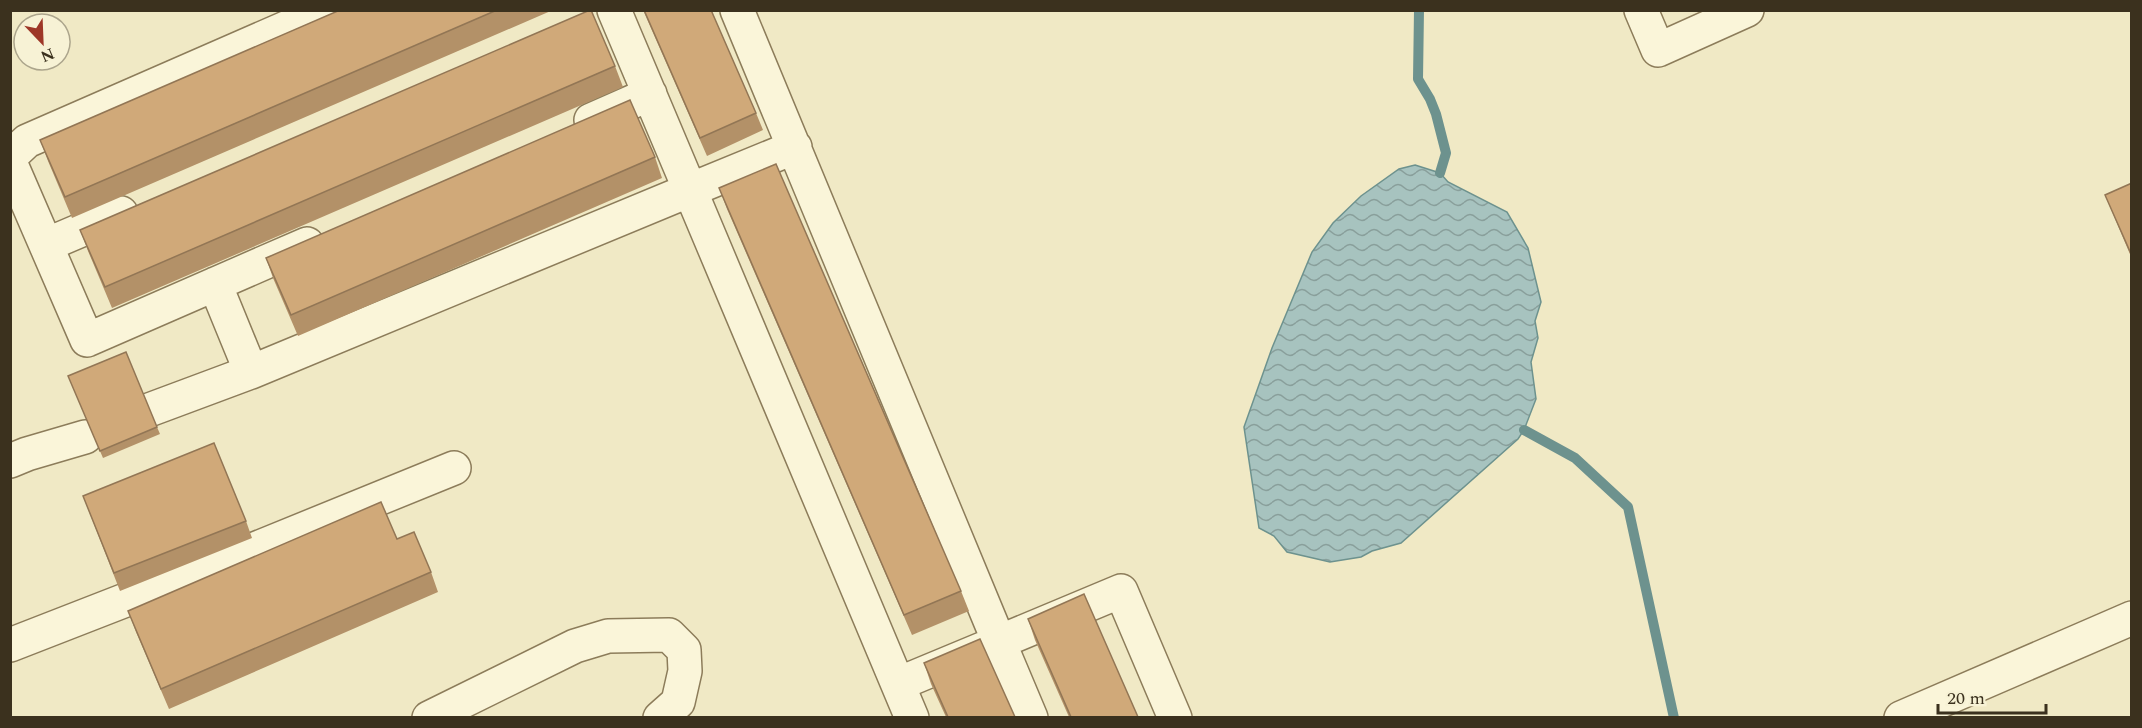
<svg xmlns="http://www.w3.org/2000/svg" width="2142" height="728" viewBox="0 0 2142 728" font-family="Spectral,serif">
	<style>
		.water { fill: url(#water-waves); stroke: #6d928e; stroke-width: 1.5 }
		.lines { fill: none; stroke-linecap: round; stroke-linejoin: round }
		.stream { stroke: #6d928e; stroke-width: 10 }
		.minor-casing { stroke: #8c7c5a; stroke-width: 36 }
		.minor { stroke: #faf5d9; stroke-width: 33 }
		.wall { fill: #b39168 }
		.building { fill: #d0a979; stroke: #927655; stroke-width: 1.5 }
	</style>
	<defs>
		<pattern id="water-waves" width="16" height="10" patternUnits="userSpaceOnUse" patternTransform="scale(1.5)"><rect width="16" height="10" fill="#a7c3bf"/><path d="M0 5q4-4 8 0t8 0" fill="none" stroke="#899f9b"/></pattern>
	</defs>
	<rect width="100%" height="100%" fill="#f0e9c5"/>
	<path class="water" d="M1415,165L1440,173L1448,182L1507,212L1528,248L1541,302L1535,321L1538,338L1531,362L1536,399L1524,430L1518,439L1401,543L1372,551L1361,557L1330,562L1287,552L1274,536L1259,528L1244,427L1272,348L1312,252L1333,223L1361,196L1399,169Z"/>
	<g class="lines">
		<path class="stream" d="M1419,10L1418,79L1430,99L1436,114L1446,153L1440,173
			M1524,430L1575,458L1628,507L1674,718"/>
		<defs>
			<path id="minor" d="M614,10L690,190L795,147
				M737,10L999,642L1121,591L1175,718
				M1641,10L1658,50L1747,10
				M591,120L650,94
				M10,157L27,141L327,10
				M10,162L87,340L307,244
				M46,245L121,213
				M215,284L251,372
				M149,410L251,372L690,190L912,718
				M10,461L27,454L85,437
				M10,645L213,566L454,468
				M898,684L999,642L1031,718
				M429,718L575,646L608,636L669,635L684,650L685,671L678,702L660,718
				M1901,718L2132,618"/>
		</defs>
		<use href="#minor" class="minor-casing"/>
		<use href="#minor" class="minor"/>
	</g>
	<path class="wall" d="M340,10H553L72,218L48,161L40,140Z
		M643,10H711L756,113L763,130L707,156Z
		M615,66L623,87L112,308L88,251L80,230Z
		M655,157L662,178L298,336L273,278L266,258Z
		M2132,183V259L2105,195Z
		M719,188L961,591L969,611L912,635L727,209Z
		M71,383L157,427L160,434L103,458Z
		M83,496L246,521L252,538L120,591Z
		M397,539L431,572L438,592L169,709L136,632L128,611Z
		M1028,619L1138,717H1069L1035,640Z
		M924,663L1015,717H946L931,684Z"/>
	<path class="building" d="M340,10H497L65,197L40,140Z
		M590,10H591L615,66L105,287L80,230Z
		M644,10H711L756,113L700,138Z
		M630,100L655,157L291,315L266,258Z
		M776,164L961,591L904,615L719,188Z
		M2132,183V256L2105,195Z
		M126,352L157,427L100,451L68,376Z
		M214,443L246,521L114,573L83,496Z
		M381,502L397,539L414,532L431,572L161,689L128,611Z
		M1084,594L1138,717H1071L1028,619Z
		M980,639L1015,717H948L924,663Z"/>
	<rect width="2142" height="728" fill="none" stroke="#3b311e" stroke-width="24"/>
	<g transform="translate(42 42) rotate(157)"><circle r="28" fill="#f7f2d5" stroke="#aca58c" stroke-width="1.5"/>
	<path d="M0-4.5L10 22L0 15L-10 22Z" fill="#9e3727"/>
	<text y="-9" font-size="16" font-weight="bold" text-anchor="middle" fill="#3b311e">N</text>
	</g>
	<path d="M1938 704v9h108v-9" fill="none" stroke="#3b311e" stroke-width="3"/>
	<text x="1947" y="704" font-size="18" fill="#3b311e" stroke="#f7f2d5" stroke-width="4.5" paint-order="stroke">20 m</text>
</svg>
